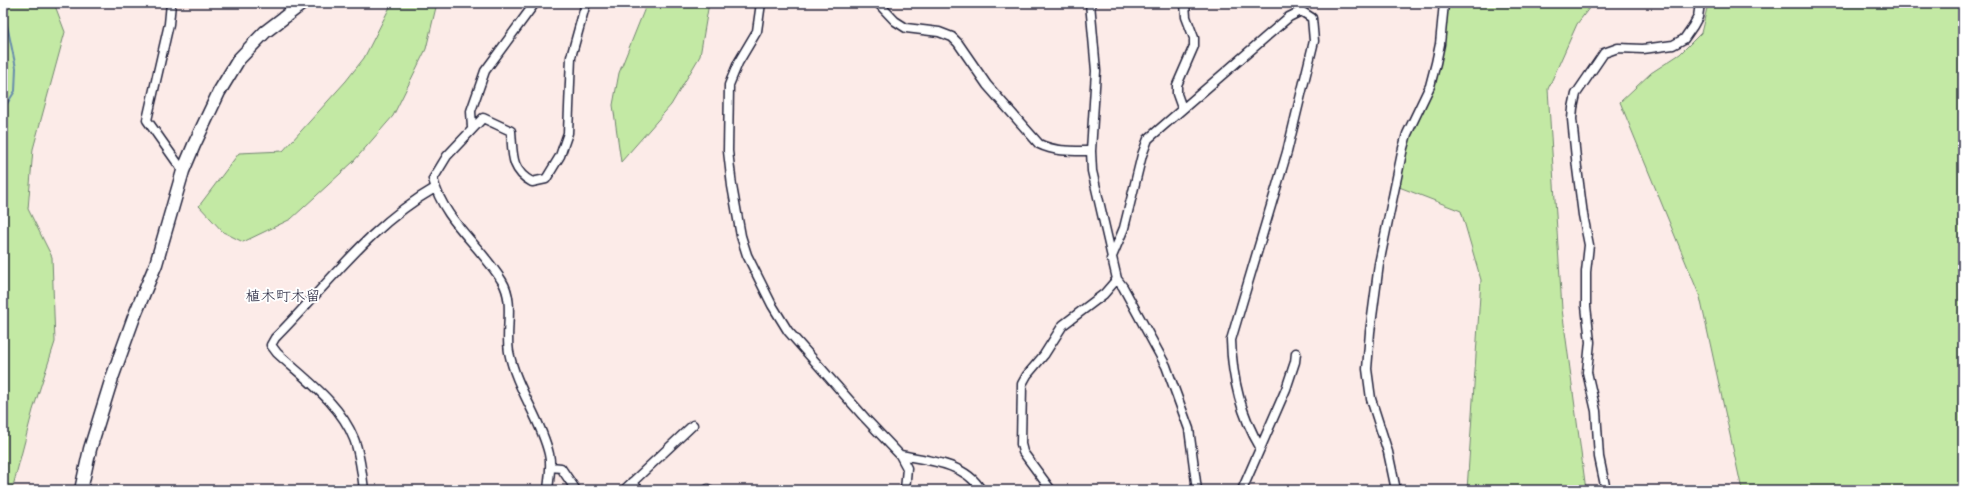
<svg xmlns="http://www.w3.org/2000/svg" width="1966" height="493" viewBox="0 0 1966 493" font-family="'Architects Daughter','Klee One',sans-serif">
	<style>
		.green { fill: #c3e9a4; stroke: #728670 }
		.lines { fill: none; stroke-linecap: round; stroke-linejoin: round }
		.stream { stroke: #688dac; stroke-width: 2 }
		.street-casing { stroke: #22223b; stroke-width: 11 }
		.secondary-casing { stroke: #22223b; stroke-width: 15 }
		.street { stroke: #fff; stroke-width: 8 }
		.secondary { stroke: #fff; stroke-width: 12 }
		.labels { text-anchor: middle; stroke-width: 4; stroke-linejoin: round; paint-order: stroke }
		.quarter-label { font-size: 15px; fill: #22223b; stroke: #fff }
	</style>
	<rect width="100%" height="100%" fill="#fcebe8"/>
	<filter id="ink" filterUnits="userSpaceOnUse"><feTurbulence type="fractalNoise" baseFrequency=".025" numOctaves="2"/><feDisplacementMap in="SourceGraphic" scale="8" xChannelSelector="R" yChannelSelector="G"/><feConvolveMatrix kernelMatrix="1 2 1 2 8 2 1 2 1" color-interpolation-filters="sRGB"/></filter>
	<g filter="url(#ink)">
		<path class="green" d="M3,3H54L65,32L33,149L28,209L52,257L55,342L33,410L12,490H3Z
			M392,3H437L426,49L393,116L353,162L291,219L243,242L223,232L199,206L239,153L283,151L346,81L364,58Z
			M647,3H709L700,56L671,105L621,162L613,105L619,73Z
			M1450,3H1593L1577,24L1548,89L1562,309L1586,490H1467L1481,280L1461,211L1394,185L1426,90Z
			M1712,3H1963V490H1742L1700,297L1620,102L1651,73L1680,54L1701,33L1707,8Z"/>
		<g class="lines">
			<path class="stream" d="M3,6L16,68L15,91L3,110"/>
			<defs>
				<path id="street" d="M171,3L169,24L147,120L183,171
					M761,3L757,31L738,63L729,85L728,151L732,186L741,236L747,255L772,305L788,331L865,418L900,455L907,468L905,490
					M878,3L895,21L906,28L939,32L952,37L958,43L987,85L1039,144C1055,152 1073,151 1091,151
					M1090,3L1096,71L1091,151L1092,171L1117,279L1123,287L1166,366L1189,429L1197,490
					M1182,108L1177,94V85L1194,46V38L1186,17L1185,3
					M472,128L471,111L485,71L535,3
					M1111,259L1124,228L1142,155L1148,139L1289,17L1301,11L1312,18L1314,41L1287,152L1231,340C1232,377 1241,415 1260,447
					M900,455C927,460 966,463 981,490
					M551,467L561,468L576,490
					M632,482L639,490
					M364,490C362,474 360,454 354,439C340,403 304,378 277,353L271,345L275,338C327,286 370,225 435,188
					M548,490C549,478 552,466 549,454C541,419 516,388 509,352C505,329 515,302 502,281C480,245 443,220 433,179L447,156L483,118L511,131C513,153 510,170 532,182L546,179L560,156L568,133L571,57L586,3
					M624,490L693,425
					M707,490L708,489
					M1051,490L1023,452L1021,444L1022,384L1027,375L1044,355L1063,325L1104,294L1117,279
					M1242,490L1286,389L1295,362L1296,353
					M1396,490L1388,452L1371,399L1367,369L1370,332L1379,264L1403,148L1407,134L1430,86L1436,63L1440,44L1444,3
					M1606,490L1599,457L1596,411L1587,372L1590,342L1586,306V272L1589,245L1583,215L1577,168L1572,119L1573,108L1576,94L1604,53L1618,48L1643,49L1673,45L1684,39L1693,26L1698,17L1700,3"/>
				<path id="secondary" d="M81,490L90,449L112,378L134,317L156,264L183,171L194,145L219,92L239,59L265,32L303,3"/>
			</defs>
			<use href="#street" class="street-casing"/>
			<use href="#secondary" class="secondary-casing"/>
			<use href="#street" class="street"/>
			<use href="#secondary" class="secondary"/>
		</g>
	</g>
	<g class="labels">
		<g class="quarter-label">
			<text x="283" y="301">植木町木留</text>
		</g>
	</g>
	<rect width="1966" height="493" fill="none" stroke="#fff" stroke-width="16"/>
	<rect x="8" y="8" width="1950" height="477" fill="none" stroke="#22223b" stroke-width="1.5" filter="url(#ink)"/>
</svg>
